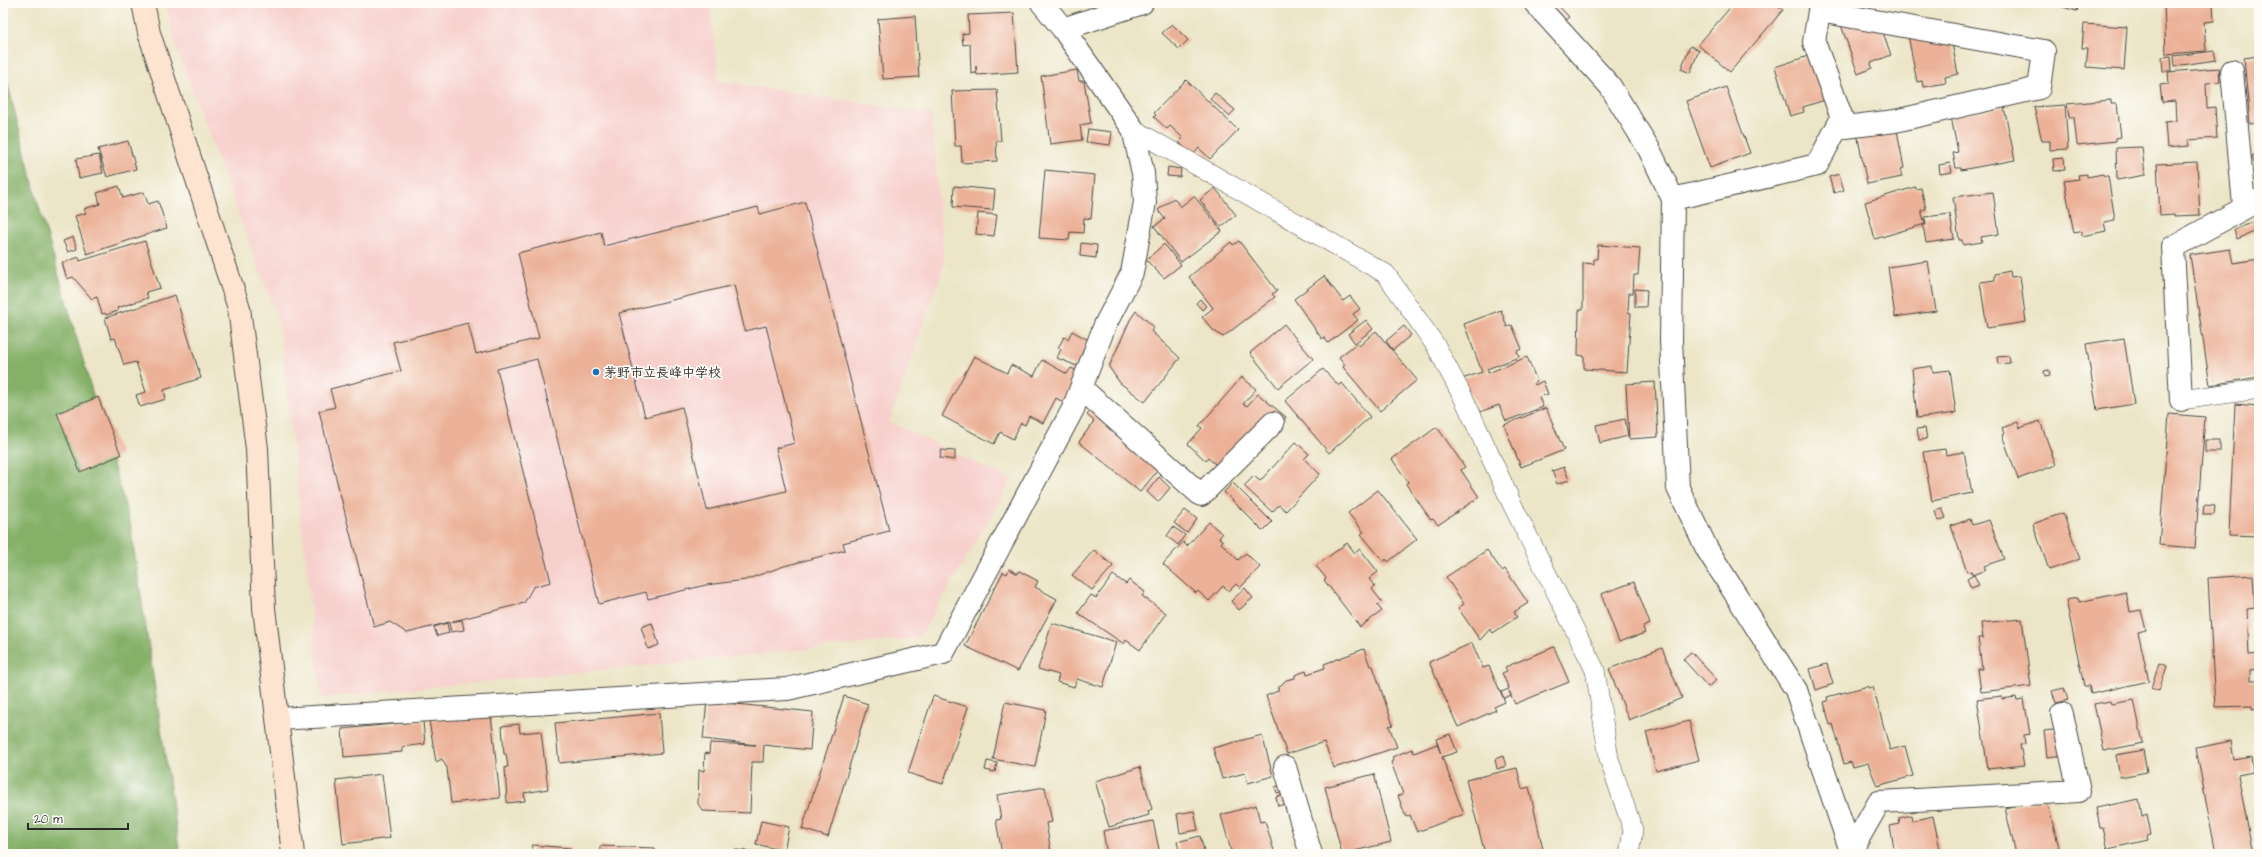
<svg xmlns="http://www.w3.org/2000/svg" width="2262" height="857" viewBox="0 0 2262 857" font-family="'Architects Daughter','Klee One',sans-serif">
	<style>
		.built { fill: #f7d0cd }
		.forest { fill: #84b067; stroke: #586e49 }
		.building { fill: #ecb299; fill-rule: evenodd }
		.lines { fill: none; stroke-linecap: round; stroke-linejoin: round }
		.lane-casing { stroke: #484742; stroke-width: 20 }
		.street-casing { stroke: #484742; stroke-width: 24 }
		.secondary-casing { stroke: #484742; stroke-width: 24 }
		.lane { stroke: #fff; stroke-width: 19 }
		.street { stroke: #fff; stroke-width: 22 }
		.secondary { stroke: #fde4d1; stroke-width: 22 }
		.poi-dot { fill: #1f6fb2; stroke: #fdfcf7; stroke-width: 1.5 }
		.labels { text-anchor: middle; stroke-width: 3.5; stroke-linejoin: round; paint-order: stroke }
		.poi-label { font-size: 13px; font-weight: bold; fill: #2b2b2b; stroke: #fdfcf7; text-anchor: start }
	</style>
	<rect width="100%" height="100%" fill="#fdfcf7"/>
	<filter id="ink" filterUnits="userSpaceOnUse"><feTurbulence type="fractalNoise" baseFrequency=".025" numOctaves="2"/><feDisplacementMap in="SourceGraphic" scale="8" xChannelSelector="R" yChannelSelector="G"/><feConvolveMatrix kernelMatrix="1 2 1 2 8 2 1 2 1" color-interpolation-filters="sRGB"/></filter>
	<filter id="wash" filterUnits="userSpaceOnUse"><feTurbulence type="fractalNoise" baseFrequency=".012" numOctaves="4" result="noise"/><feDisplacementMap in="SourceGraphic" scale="16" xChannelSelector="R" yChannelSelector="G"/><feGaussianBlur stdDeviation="0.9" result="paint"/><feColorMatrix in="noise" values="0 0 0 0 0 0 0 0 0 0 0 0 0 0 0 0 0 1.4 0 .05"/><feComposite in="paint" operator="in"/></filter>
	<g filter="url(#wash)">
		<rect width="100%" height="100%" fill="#ece5c7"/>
		<path class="built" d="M166,3H710L719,81L931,114L944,265L889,422L1012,480L919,638L321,698L279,323L175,44Z"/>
		<path class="forest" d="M3,65L37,200L130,523L180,854H3Z"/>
		<g id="blocks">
			<path class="building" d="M1550,3H1556L1569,17L1563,22L1548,5Z
				M1734,3H1775L1783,10L1730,72L1698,45Z
				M2048,3H2083L2082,6L2079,5L2077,11Z
				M2164,3H2213L2214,21L2204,22L2206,51L2166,54Z
				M1014,13L1018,72L977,75L976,66V73L971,74L970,44L963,45L962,34L969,33L968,15Z
				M1876,13L1891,55L1871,63L1872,68L1858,74L1841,25Z
				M915,16L919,77L883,79L878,19Z
				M1172,24L1188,40L1179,49L1162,33Z
				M2084,24L2127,27L2124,70L2086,67L2088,48H2082Z
				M1949,28L1958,74L1945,77L1946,83L1923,87L1922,81L1917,82L1908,35Z
				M1690,46L1699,50L1690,73L1681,69Z
				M2214,51L2216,60L2175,66L2174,56Z
				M1811,55L1825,100L1803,107L1804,112L1790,116L1775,67Z
				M2171,56L2172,71H2163L2162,57Z
				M2259,56V123L2250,124L2244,58Z
				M2219,68L2220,82L2206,83L2207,108L2215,107L2217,138L2188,140L2189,146L2167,148L2165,122L2176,121L2175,101L2162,102L2160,85L2169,84L2168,72Z
				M1077,70L1079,81H1084L1091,123L1080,125L1082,140L1050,144L1041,76Z
				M1186,80L1238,130L1210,159L1199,148L1192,156L1179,142L1183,138L1170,126L1167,129L1154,117L1156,115L1154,113Z
				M1726,87L1750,153L1710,168L1686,101Z
				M997,90L1001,141H996L997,161L962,163L961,146H955L952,91Z
				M1215,93L1235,110L1229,116L1210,99Z
				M2111,100V104H2117L2121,137L2116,138V141L2077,145L2074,117H2069L2067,104Z
				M2065,105L2068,149L2050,150V141H2042L2034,107Z
				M2004,107L2015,160L1961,170V168H1956L1953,153L1958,152L1951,117Z
				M1896,125L1904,168L1900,169L1902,177L1867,184L1857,133Z
				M1088,129L1112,132L1110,145L1086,142Z
				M128,141L136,169L107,177L98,149Z
				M2142,147L2145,175L2117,180L2116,148Z
				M2259,153V177L2252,156Z
				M99,155L103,173L79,178L76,159Z
				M2064,158L2065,170L2054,171L2053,159Z
				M2197,162L2200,215L2174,216V214L2160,215L2157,164Z
				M1950,163L1952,172L1940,174L1939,165Z
				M1168,167L1181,169L1180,177L1167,176Z
				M1045,170L1095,175L1091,219L1084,218L1083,233L1070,232L1069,240L1039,238Z
				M1839,174L1844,190L1834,193L1829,177Z
				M2087,174V177L2103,174L2104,176H2108L2115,220L2104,222L2106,231L2082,236V231L2074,233L2064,181L2079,179L2078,175Z
				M119,186L123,198L144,192L148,204L158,201L167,228L87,254L75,216L86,213L84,209L100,204L97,193Z
				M954,186L995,190L993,210L953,207Z
				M1915,187L1916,189L1921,188L1926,209L1921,210L1925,224L1875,239L1865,202Z
				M1215,188L1236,215L1221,227L1200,200Z
				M1993,192L1999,234L1981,237L1982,242L1963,245L1962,240H1959L1953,197Z
				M1194,196L1222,231L1181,262L1154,226L1165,219L1158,210L1174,198L1180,207Z
				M805,202L889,531L843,543L845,550L784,566L745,580L706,585L648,599L646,592L599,604L537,359L497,369L551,582L533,587L524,603L407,633L390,622L374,627L319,411L335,407L330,389L401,371L393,342L468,323L476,354L539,338L518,253L601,232L604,246L758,207L760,214ZM734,285L745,331L766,326L795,443L776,448L786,491L707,510L682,407L645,417L619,313Z
				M978,213L997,215L994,236L976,234Z
				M1950,214L1954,239L1926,243L1923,225H1926L1925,217Z
				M2259,220V230L2237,239L2234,230Z
				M73,237L77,249L68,252L63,241Z
				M145,241L160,288L146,292L148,298L117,308L118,311L106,315L105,313L102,314L97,297L92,299L73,277L67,279L62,263L79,257L80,261Z
				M1239,241L1277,291L1272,294L1275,297L1223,337L1213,330L1202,317L1213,308L1189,277L1231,242L1233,245Z
				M1081,243L1097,245L1096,258L1080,256Z
				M1164,244L1181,265L1164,278L1146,260Z
				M1598,245L1640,248L1638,275H1634L1633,293H1629L1628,312L1631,313L1627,372L1584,369V356L1578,355L1579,310H1583V263L1594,264V259H1597Z
				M2230,249L2233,263L2259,259V377L2210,385L2190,255Z
				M1928,261L1936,311L1895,317L1888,267Z
				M2010,271L2011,277L2020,276L2026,322L1987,328L1980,282L1995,280V274Z
				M1324,276L1343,301L1350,296L1360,309L1353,314L1358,320L1328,343L1324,337L1322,339L1294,299Z
				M1635,289L1647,290L1646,307H1635Z
				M175,295L201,378L164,390L166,399L140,407L136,395L146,392L136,362L124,365L115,338L111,339L105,318Z
				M1200,299L1206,306L1202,310L1196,303Z
				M1501,310L1507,327L1512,325L1522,349L1517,351L1519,357L1487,369L1488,373L1527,357L1537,381L1534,383L1535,385L1543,381L1548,394L1539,397L1543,407L1506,421L1499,405L1480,412L1462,379L1482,372L1464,324Z
				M1136,311L1154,327L1151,331L1180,358L1145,402L1120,383L1109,367L1130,320Z
				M1366,320L1373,329L1355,343L1348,334Z
				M1284,324L1313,359L1278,388L1250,353Z
				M1404,326L1411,335L1393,350L1386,341Z
				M1072,331L1094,343L1082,368L1057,358L1061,349L1058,348L1064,337L1068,339Z
				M1376,331L1417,380L1380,411L1343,367L1345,365L1339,357L1357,343L1359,346Z
				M2124,338L2134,404L2097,410L2086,344Z
				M974,356L1007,373L1011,365L1034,376L1042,360L1067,374L1071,368L1082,374L1066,404L1056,398L1043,423L1029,416L1025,425L1021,423L1013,439L1000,432L994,444L942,416Z
				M2009,356L2010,363L1998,364L1997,357Z
				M1932,366L1933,372L1950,370L1956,413L1917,418L1912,369Z
				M1323,369L1339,386L1342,383L1370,417L1329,453L1285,401Z
				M2049,370L2050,376L2045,377L2044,371Z
				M1242,377L1256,389L1243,404L1247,406L1258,394L1286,417L1279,425L1260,420L1221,469L1208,458L1206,461L1188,444L1202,428L1199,426Z
				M1655,382L1658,437L1629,439L1626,384Z
				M98,397L121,455L80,472L57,413Z
				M1100,400L1167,459L1140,492L1079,442L1094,421L1087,415Z
				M2235,404L2259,406V536L2229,535Z
				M1546,408L1564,450L1521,467L1504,425Z
				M2169,414L2205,417L2195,548L2159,545Z
				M1625,419L1628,436L1600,443L1596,425Z
				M2040,421L2056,465L2018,479L2002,435L2004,434L2002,428L2018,422L2020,428Z
				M1437,427L1465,467L1461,470L1479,497L1438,525L1433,519L1431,520L1406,484L1408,482L1392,459Z
				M1925,428L1927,439L1919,440L1917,429Z
				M2205,440H2220V452H2205Z
				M1296,442L1309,454L1304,459L1320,474L1286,511L1279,505L1272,512L1244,486L1254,476L1260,481Z
				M1945,449L1946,455L1964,452L1972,493L1932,501L1923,452Z
				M941,450L955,451V460L940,458Z
				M1564,467L1569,480L1557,484L1552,471Z
				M1159,477L1170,488L1158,502L1147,492Z
				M1233,483L1272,522L1263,531L1224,492Z
				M1378,490L1417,539L1388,562L1386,559L1384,562L1361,534L1364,532L1348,513Z
				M2204,505L2215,506L2214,515H2203Z
				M1942,508L1946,518L1938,521L1935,511Z
				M1185,510L1197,519L1187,533L1174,523Z
				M2063,513L2080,559L2049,570L2033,524Z
				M1970,519L1972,525L1989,520L2004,559L1984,566L1986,570L1972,575L1971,571L1967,572L1951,526Z
				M1209,522L1222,534L1219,538L1223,541L1221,543L1238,560L1246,553L1260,567L1240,588L1236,584L1229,591L1223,586L1209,601L1198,591L1196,593L1163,564L1183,542L1187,546Z
				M1173,527L1185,535L1178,545L1167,536Z
				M1347,543L1355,553L1360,549L1378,572L1369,579L1375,586L1372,589L1382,602L1377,605L1382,611L1360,627L1324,580L1326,578L1316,566Z
				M1094,550L1113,566L1092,590L1072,575Z
				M1487,550L1502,571L1505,569L1528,603L1514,612L1517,617L1493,633L1490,629L1480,640L1458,608L1464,604L1446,577Z
				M1009,569L1018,574L1019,571L1038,581L1035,587L1057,599L1018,671L965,646L1003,572L1007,574Z
				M1113,575L1126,584L1129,580L1145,592L1142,596L1166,613L1140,650L1126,640L1124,644L1078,613L1091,595L1096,598Z
				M1974,575L1979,585L1971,588L1967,579Z
				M2253,575L2255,608L2247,609L2249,655L2259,654V669L2250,670V681H2259V708L2252,709V706L2215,707L2208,578Z
				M1634,582L1650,624L1643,627L1645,633L1619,642L1601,594Z
				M1245,588L1253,598L1239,610L1231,601Z
				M2126,592L2130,612L2141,610L2146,630L2138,632L2149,681L2091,694L2089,686H2084L2066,600L2078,598L2079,602Z
				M2022,619L2031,686L1981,692L1978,669H1982L1978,638H1983L1981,623Z
				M462,620L464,630L451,632L449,622Z
				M447,623L449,633L437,636L434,627Z
				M652,623L659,645L648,649L641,627Z
				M1052,623L1116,642L1103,687L1077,679L1074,687L1057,682L1059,675L1038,669Z
				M1472,643L1483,668L1489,666L1505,702L1494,707L1496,710L1458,727L1429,662Z
				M1554,647L1569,682L1515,704L1509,691L1511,695L1504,698L1501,692L1509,689L1502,673L1507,671L1505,667Z
				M1662,648L1682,698L1629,720L1609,669Z
				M1364,649L1370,666H1373L1393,725L1389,726L1397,747L1334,768L1324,742L1287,754L1266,696L1278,691V688L1286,680L1295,678V675L1306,671L1307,674L1325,668L1324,664Z
				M1691,652L1717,680L1708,687L1683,659Z
				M2159,663L2167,666L2159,691L2151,688Z
				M1827,664L1833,684L1816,690L1810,669Z
				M1868,686V688L1873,687L1890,750L1905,746L1913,776L1877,786L1868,763L1853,767L1851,762L1844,764L1833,724L1830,725L1824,702L1828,701L1827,697Z
				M2064,688L2068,700L2056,703L2052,691Z
				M844,696L868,704L828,837L802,829Z
				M933,696L968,707L943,784L908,773Z
				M2002,696V699L2016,697L2017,700L2024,699L2030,734L2024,735L2025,744L2020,745L2024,765L1988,769L1977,699Z
				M2134,700L2143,743L2104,751L2094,704L2110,701L2111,704Z
				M707,701L813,712L810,750L764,745L763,762H752L750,813L703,811L698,804L699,770L704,771L705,753L709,754L710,743L756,745L703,739Z
				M1005,702L1046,710L1035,767L993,759Z
				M659,713L662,753L559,763L555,723Z
				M491,715L500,798L451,803L447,768L442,759L436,762L429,720L455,718L456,720Z
				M423,721L425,744L402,747V752L344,757L342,729Z
				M1689,721L1699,760L1656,771L1646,732Z
				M519,724L520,733L541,731L548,789L524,793L525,801L507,803L505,767H508L506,754H504L502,726Z
				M2071,728L2074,754L2047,757L2044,731Z
				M1450,734L1457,752L1442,757L1464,814L1417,832L1410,815L1406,817L1398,796L1403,794L1391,762L1393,761L1392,757L1412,749L1414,753L1437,744L1441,754L1436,739Z
				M1262,735L1273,776L1248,783L1245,773L1222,779L1213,748Z
				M2231,741L2234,760L2251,757L2253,772L2238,775L2253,854H2216L2196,748Z
				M2143,750L2147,772L2120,777L2116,755Z
				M1503,756L1506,766L1497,769L1495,759Z
				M987,761L997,763L995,772L985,770Z
				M1140,767L1152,809L1148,811L1149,815L1109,827L1095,781Z
				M1517,768L1522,789L1529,787L1544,854H1485L1466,780Z
				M382,774L390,838L343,844L336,780Z
				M1374,774L1391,842L1342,854L1325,787Z
				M1284,785L1286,791L1277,793L1275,787Z
				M1045,787L1052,822L1046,823L1051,852L1002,854L996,820L1001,819L997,795Z
				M1286,793L1289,803L1278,806L1276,797Z
				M2046,798L2059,847L2033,854H2016L2005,808Z
				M2139,799L2142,816L2147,814L2151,835L2147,836L2148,840L2108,849L2103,828H2100L2096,808Z
				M1256,805L1260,822L1265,821L1275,854H1232L1221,815Z
				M1194,811L1198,830L1180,833L1177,814Z
				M1911,815L1912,821L1933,816L1941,854H1895L1890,826L1900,824L1899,818Z
				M761,821L789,827L784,851L756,844Z
				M1153,821L1160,854H1107L1103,831Z
				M1200,836L1205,854H1180L1177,842Z
				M532,845L570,848V854H532Z
				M600,846L655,848V854H600Z
				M735,850L762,852V854H734Z
				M383,852V854H368V853Z"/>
		</g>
	</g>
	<g filter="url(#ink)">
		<use href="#blocks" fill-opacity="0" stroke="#484742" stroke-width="1"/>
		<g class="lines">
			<defs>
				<path id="lane" d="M1133,129L1386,274L1436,346L1464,399L1513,506L1595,670L1609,759L1633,830L1629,854
					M2181,400L2259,389"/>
				<path id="street" d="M1535,3L1610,86L1649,149L1673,199L1671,340L1678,488L1707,549L1796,690L1852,854
					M1063,29L1142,3
					M2232,71L2244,206
					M1673,199L1817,165L1842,118L1814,42L1819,11L2044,51L2039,88L1895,121L1837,128
					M1081,388L1201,495L1273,423
					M2181,400L2173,247L2259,200
					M279,719L787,689L943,653L1073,409L1105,325L1132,273L1145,202L1143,173L1133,129L1063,29L1042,3
					M1285,767L1311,854
					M1851,851L1879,802L2079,791L2062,714"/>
				<path id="secondary" d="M143,3L149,33L239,308L257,449L264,608L293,854"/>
			</defs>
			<use href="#lane" class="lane-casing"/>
			<use href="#street" class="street-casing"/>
			<use href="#secondary" class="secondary-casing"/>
			<use href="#lane" class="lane"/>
			<use href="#street" class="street"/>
			<use href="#secondary" class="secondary"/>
		</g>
	</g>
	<circle class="poi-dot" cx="596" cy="372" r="4"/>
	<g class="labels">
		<g class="poi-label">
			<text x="604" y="377">茅野市立長峰中学校</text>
		</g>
	</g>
	<rect width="2262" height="857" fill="none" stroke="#fdfcf7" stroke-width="16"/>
	<path d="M28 823v6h100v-6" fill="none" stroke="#2b2b2b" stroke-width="2"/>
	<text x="34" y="823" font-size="12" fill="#2b2b2b" stroke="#fdfcf7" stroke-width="3" paint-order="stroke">20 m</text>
</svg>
